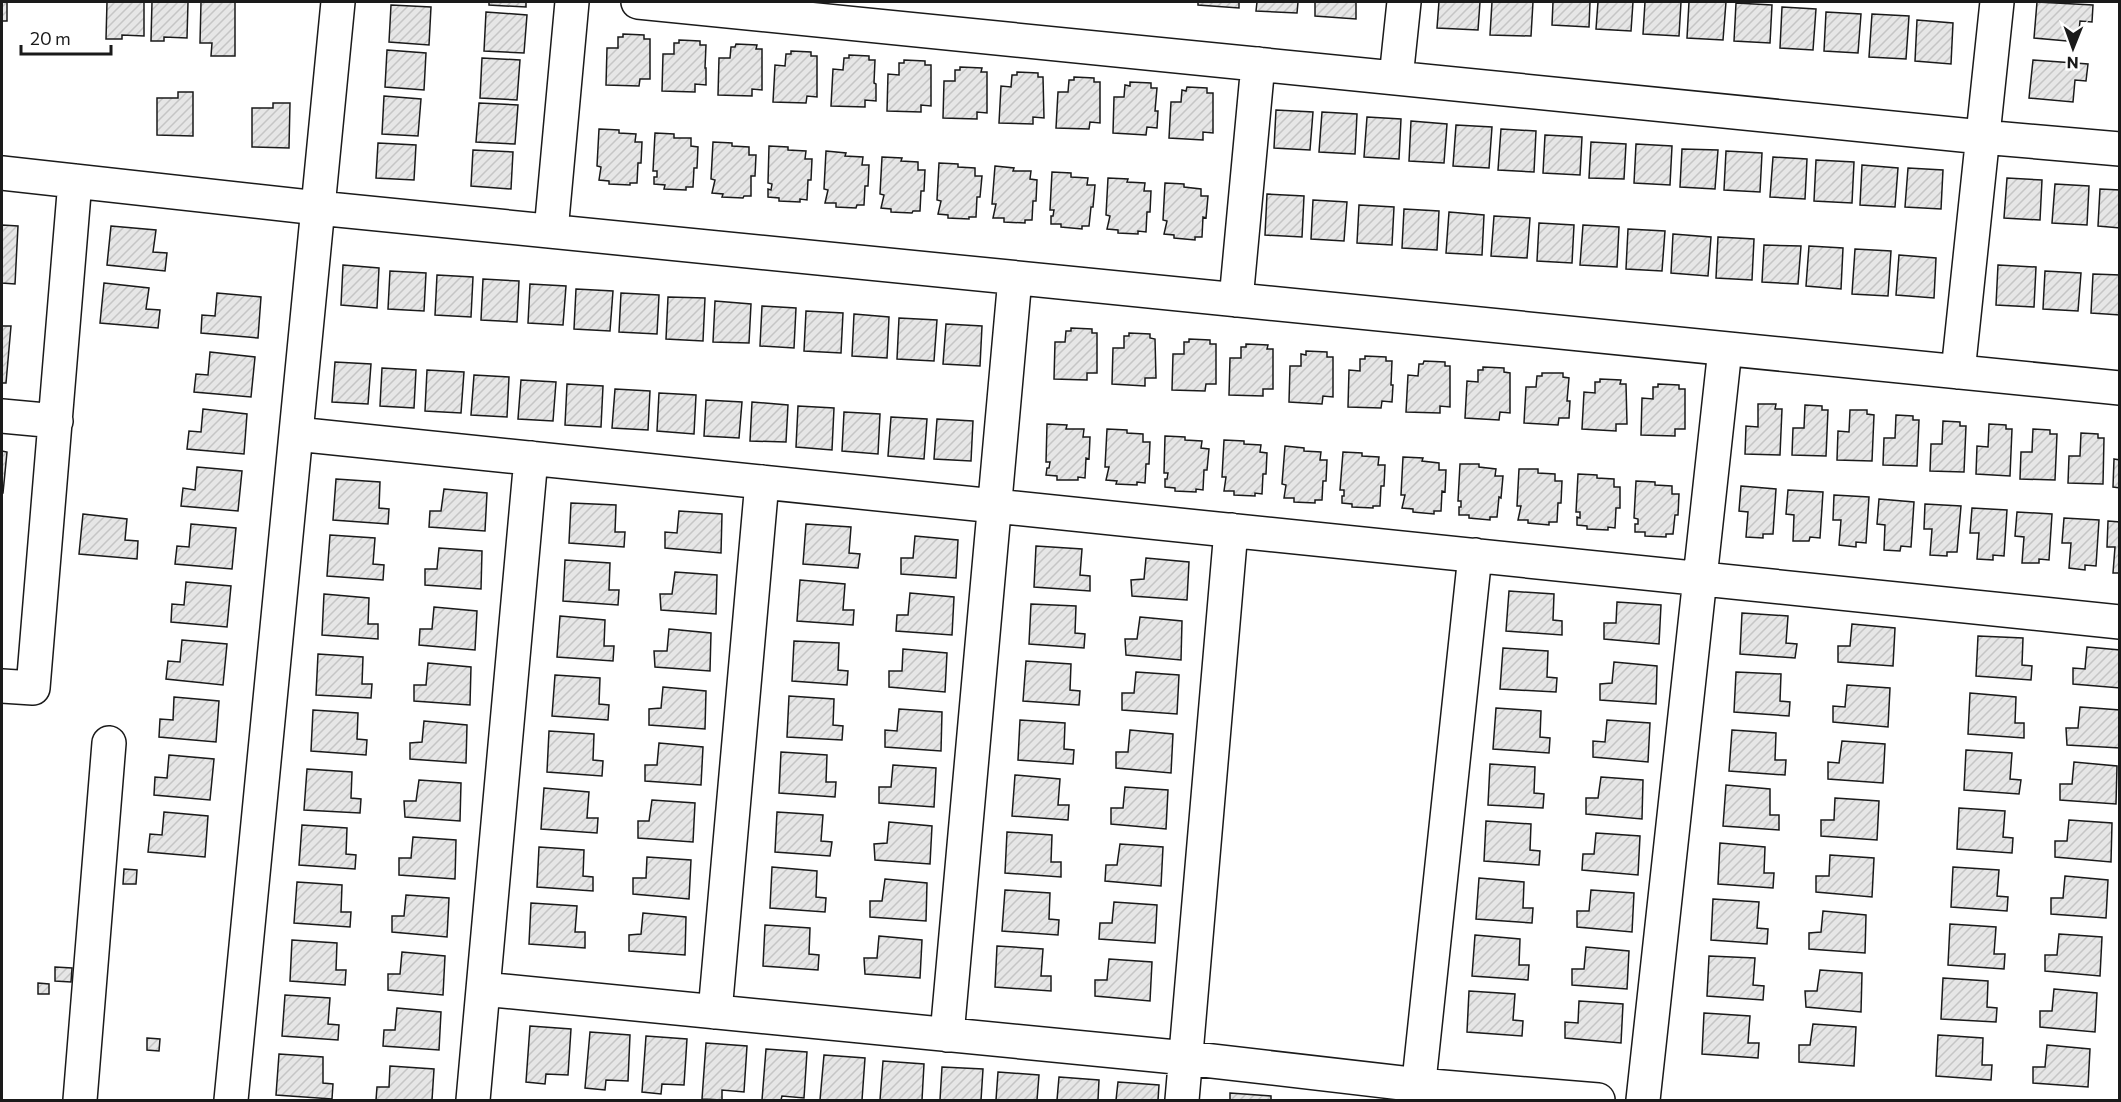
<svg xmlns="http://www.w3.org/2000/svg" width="2121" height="1102" viewBox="0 0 2121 1102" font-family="Commissioner,sans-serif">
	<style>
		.building { fill: url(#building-hatch); stroke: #1a1a1a; stroke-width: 1.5 }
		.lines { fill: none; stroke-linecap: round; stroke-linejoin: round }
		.minor-casing { stroke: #1a1a1a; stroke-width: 36 }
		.minor { stroke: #fff; stroke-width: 33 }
	</style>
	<defs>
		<pattern id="building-hatch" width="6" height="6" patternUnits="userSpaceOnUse" patternTransform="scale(1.5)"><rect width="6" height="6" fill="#e6e6e6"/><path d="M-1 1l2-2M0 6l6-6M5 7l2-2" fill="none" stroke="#c5c5c5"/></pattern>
	</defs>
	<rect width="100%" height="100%" fill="#fff"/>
	<path class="building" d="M2,2H7V21H2Z
		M107,2H144V36L122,35V39H106Z
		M152,2H188L187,38L164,37V41H151Z
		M201,2H235V56H211L212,43H200Z
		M489,2H526V7L489,5Z
		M1198,2H1239V8L1198,5Z
		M1257,2H1298L1297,13L1256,11Z
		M1315,2H1356V19L1315,16Z
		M1439,2H1480L1478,30L1437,28Z
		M1492,2H1533L1531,36L1490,35Z
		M1553,2H1590L1589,27L1552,25Z
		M1598,2H1633L1631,31L1596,29Z
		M1645,2H1681L1679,36L1643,34Z
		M1689,2H1726L1723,40L1687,38Z
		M2037,2L2093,5L2092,22L2080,21L2078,42L2034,38Z
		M1736,3L1772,5L1770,43L1734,41Z
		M391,5L431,7L429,45L389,42Z
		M1782,7L1816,9L1813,50L1780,48Z
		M486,12L527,15L524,53L484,51Z
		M1826,12L1861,14L1858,53L1824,51Z
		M1872,14L1909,16L1906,59L1869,57Z
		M1917,20L1953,23L1951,64L1915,61Z
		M623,34L644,35V39H650V79H640L639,86L606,85L607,48H618V37H623Z
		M679,40L700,41V45H706L705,68H706V85L695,84V92L662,91L663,54H674V43H679Z
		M736,44L757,45L756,49H762V90L752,89V96L718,95L719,58H730L731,47H735Z
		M387,50L426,53L424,90L385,87Z
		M791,51L811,52V56H817V97L807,96L806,103L773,102L775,65L785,66L786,54H791Z
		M849,55L869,56V60H875L874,83L876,84V101L865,100V107L831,106L833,69L843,70L844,58H849Z
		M482,58L520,60L517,100L480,98Z
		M904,60L925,61V65H931V106L921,105V112L887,111L888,74L899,75V63H904Z
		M2033,60L2088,64L2086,81L2075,80L2073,102L2029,98Z
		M960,67L982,68L981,72H987V113L977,112V119L943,118L944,81H955V70H960Z
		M1017,72L1038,73V77H1043L1044,118L1033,117V124L999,123L1001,86L1011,87L1012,75H1017Z
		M1074,77L1094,78V82H1100V123L1090,122L1089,129L1056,128L1058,92H1068L1069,80H1074Z
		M1130,82L1151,83V88H1157L1155,111H1158L1157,128L1147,127L1146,135L1113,133L1114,97H1124L1125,85L1130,86Z
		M1187,87L1207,88V93H1213V133L1203,132V140L1169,138L1171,102H1181L1182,90L1186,91Z
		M178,92H193V136L157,135V98H178Z
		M384,96L421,99L418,136L382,134Z
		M273,103H290L289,148L252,147V108H273Z
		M479,103L518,105L515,144L476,142Z
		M1276,110L1313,112L1310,150L1274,148Z
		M1322,112L1357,114L1355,154L1319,152Z
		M1367,117L1401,119L1399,159L1364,157Z
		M1411,121L1447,124L1444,163L1409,161Z
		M1456,125L1492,127L1489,168L1453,166Z
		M599,129L619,130V133L636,134L635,142H642L641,163H638L637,183H630V185L609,184V181L599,180L601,167L597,166Z
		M1501,129L1536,131L1534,172L1498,170Z
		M655,133L674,134V138H691V146L698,147L697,168H694L693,187H686V190L664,189L665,185L654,184V177H657V171H653Z
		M1545,135L1582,137L1580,175L1543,173Z
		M713,142L732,143V146L749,147V155H756L755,176H751V196H744L743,198L722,197L723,194L712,193L715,180L711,179Z
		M1591,142L1626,144L1624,179L1589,178Z
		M378,143L416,145L414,180L376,178Z
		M1636,144L1672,146L1670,185L1634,183Z
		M769,146L788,147V150L806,151L805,159H812L811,180H808L807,200L800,199V202L779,201V198L768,197V189L771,190L772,184L768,183Z
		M1682,149L1718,150L1715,189L1680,187Z
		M473,150L513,152L511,189L471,186Z
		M826,151L846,153L845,156L863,157L862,165H869L868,186H865L864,205H857L856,208L836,207V203H825L828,190L824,189Z
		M1726,151L1762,153L1760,192L1724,190Z
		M882,157L902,158L901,161L918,162V170H925L924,191H921L920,211H913L912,213L891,212V209L881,208L884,195L880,194Z
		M1773,157L1807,159L1805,199L1770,197Z
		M1816,160L1854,162L1852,203L1814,201Z
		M939,163L958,164V167L975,168V176H982L980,197H977L976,217H969V219L948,218V215L938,214L941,201L937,200Z
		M1862,165L1898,168L1895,207L1860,205Z
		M995,166L1014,168L1013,171H1031L1030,179L1037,180L1036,201H1033L1032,220H1025V223L1004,222V218H993L996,204H992Z
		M1908,168L1943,170L1941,209L1905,207Z
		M1052,172L1071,173V177L1088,178L1087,185H1095L1093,207H1091L1089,226H1082V229L1061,227V224H1051V216H1053L1054,210H1050Z
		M1108,178L1128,179L1127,182L1145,183L1144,191H1151L1150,212H1147L1146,232L1138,231V234L1118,233V230L1107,229L1110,216L1106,215Z
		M2007,178L2042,180L2040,220L2004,218Z
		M1165,183L1184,184V187L1201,189V196H1208L1206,218L1203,217L1202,237H1195V240L1174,238V235L1164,234L1167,221L1163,220Z
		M2055,184L2089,186L2087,225L2052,223Z
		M2100,189L2120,190V228L2098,226Z
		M1267,194L1304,196L1302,237L1265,235Z
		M1313,200L1347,202L1344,241L1311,239Z
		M1359,205L1394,207L1392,245L1357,243Z
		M1404,209L1439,211L1437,250L1402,248Z
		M1449,212L1484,215L1482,255L1446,253Z
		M1494,216L1530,218L1527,258L1491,256Z
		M1539,223L1574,225L1572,263L1537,261Z
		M2,225L18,226L15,284L2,283Z
		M1583,225L1619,227L1617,267L1580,265Z
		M111,226L156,230L153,252L167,253L165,271L107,265Z
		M1628,229L1665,231L1662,271L1626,269Z
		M1673,234L1711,237L1708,276L1671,273Z
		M1718,237L1754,239L1752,280L1716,278Z
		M1764,245L1801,246L1798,284L1762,282Z
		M1809,246L1843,248L1841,289L1806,286Z
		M1855,249L1891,251L1888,296L1852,294Z
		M1899,255L1936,258L1934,298L1896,295Z
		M343,265L379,268L377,308L341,305Z
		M1998,265L2036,267L2034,307L1996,305Z
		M390,271L426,273L424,311L388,309Z
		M2045,271L2081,273L2078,311L2043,309Z
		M2093,274L2120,275V315L2091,313Z
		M437,275L473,277L471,317L435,315Z
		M483,279L519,281L517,322L481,320Z
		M104,283L149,288L146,309L160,310L158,328L100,323Z
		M530,284L566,286L563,325L528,323Z
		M576,289L613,291L610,331L574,329Z
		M217,293L261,297L258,338L201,333L202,315L215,316Z
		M621,293L659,295L657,334L619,332Z
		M668,297L705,298L703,341L666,339Z
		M715,301L751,304L749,343L713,342Z
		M762,306L796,308L794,348L760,346Z
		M806,311L843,313L841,353L804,351Z
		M854,314L889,317L887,358L852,356Z
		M899,318L937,320L934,361L897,359Z
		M946,324L982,326L980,366L943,364Z
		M2,326H11L6,383H2Z
		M1071,328L1092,329V333H1097V373H1087V380L1054,379L1055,342H1065L1066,331H1071Z
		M1129,333L1150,334V338L1155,339L1156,378H1145V386L1112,384L1113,348H1124V336H1129Z
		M1189,339L1210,340V344H1216V384H1206L1205,391L1172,390L1173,354H1184V342H1189Z
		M1246,344L1268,345L1267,349H1273V389H1263V396L1229,395L1230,358H1241V347H1246Z
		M1306,351L1327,352V357H1333V397L1323,396L1322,404L1289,402L1290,366H1301V354L1306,355Z
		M210,352L255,357L251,397L194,392L196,374L208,375Z
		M1365,356L1386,357V361H1392L1391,385H1393L1392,402L1382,401L1381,408L1348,407L1349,370L1360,371V359H1365Z
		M1424,361L1445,362V366H1450V407L1440,406V413L1406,412L1408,375L1418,376L1419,364H1423Z
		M335,362L371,364L368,404L332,402Z
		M1483,367L1504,368V372L1510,373V413L1500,412L1499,420L1465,418L1467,381L1478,382V370H1483Z
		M382,368L416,370L414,408L380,406Z
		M427,370L464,372L461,413L425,411Z
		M1542,373H1563V377L1569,378L1567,401H1570L1569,418H1559L1558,425L1524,423L1526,387H1536L1537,376H1542Z
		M474,375L509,377L507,417L471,415Z
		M1600,379L1621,380L1620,384H1626L1627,424H1616V431L1582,429L1584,392L1595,393V382H1600Z
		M521,380L556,382L553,421L518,419Z
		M567,384L603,386L601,427L565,425Z
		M1658,384L1679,385V389H1685V429H1675V436L1641,435L1642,398L1653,399V387H1658Z
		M615,389L650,391L648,430L612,428Z
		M659,393L696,395L694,434L657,431Z
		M706,400L742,402L739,438L704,436Z
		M752,402L788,405L786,442L750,441Z
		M1758,404H1776L1775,409H1782L1780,455L1745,454L1746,426L1758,427Z
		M1805,405L1822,406V410H1828L1826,456L1792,455L1793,428H1804Z
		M798,406L834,408L832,450L796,447Z
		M203,409L247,414L244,454L187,449L189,431L201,432Z
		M1850,410H1867V414L1874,415L1872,461L1837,460L1838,431L1849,432Z
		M844,412L880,414L878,454L842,451Z
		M1896,415L1913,416V420H1919L1917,466L1883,465L1884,438H1895Z
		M891,417L927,419L924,459L888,456Z
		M937,419L973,421L971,461L934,459Z
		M1943,421L1960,422V426H1966L1964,472L1930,471L1931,444H1942Z
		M1047,424L1067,425L1066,429H1084L1083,437H1090L1089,459L1086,458L1085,478L1078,477V480H1057V476L1046,475L1047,468H1049L1050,462H1046Z
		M1989,424L2006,425V429H2012L2010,476L1976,474L1977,446L1988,447Z
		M1107,429L1127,430V433L1143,434V442H1150L1149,464H1146L1145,483L1137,482V485L1116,484L1117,481L1106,480L1109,467H1105Z
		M2033,429L2050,430V434H2057L2055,480L2020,479L2021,452H2032Z
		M2081,433L2098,434V438H2104L2103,484L2068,483L2069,456H2080Z
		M1165,436L1185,437V440L1202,441L1201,448L1209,449L1207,470H1204L1203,490L1196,489V492L1175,491V488L1165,487V479H1167L1168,473H1164Z
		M1224,440L1244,441V444L1261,445L1260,452L1267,453L1266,474H1263L1262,494L1255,493V496L1234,495V491H1224L1226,477H1222Z
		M1285,446L1304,448V451L1321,452L1320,460H1327L1326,481H1323L1322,500H1315V503L1294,502V498H1284L1286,485L1282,484Z
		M2,451L7,452L3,493H2Z
		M1343,452L1362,453V456L1379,457L1378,465H1385L1384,486H1381L1380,506H1373V508L1352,507V504L1342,503V496H1344V490H1340Z
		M1403,457L1423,458L1422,461L1439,463V470H1446L1445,492L1442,491L1441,511H1434V514L1413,512V509L1402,508L1405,495H1401Z
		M2114,459L2120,460V488L2113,487Z
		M1460,464H1479V467L1496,469L1495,476H1503L1501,498L1499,497L1497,517H1490V520L1469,518V515H1459V507H1461V501H1458Z
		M197,467L242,471L238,511L181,506L183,488L195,490Z
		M1519,469H1538V473L1555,474V481H1562L1561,503H1558L1557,522H1549V525L1528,523V520H1518L1521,506H1517Z
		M1578,474L1597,475V478L1614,479V487H1620V508H1616L1615,528L1608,527V530L1587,529V526L1577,525V517L1580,518V512H1576Z
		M336,479L380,482L379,508L389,509L388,524L333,520Z
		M1636,481L1655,482V485L1672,486V494H1679L1678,515H1675L1673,534H1666V537L1645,536V532H1635V524H1638V519L1634,518Z
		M1741,486L1776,489L1773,534H1763V538L1746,537L1748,512L1739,511Z
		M444,489L487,493L485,531L429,527L430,511H441Z
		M1788,490L1823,492L1820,538L1810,537L1809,541H1793L1794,515L1786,514Z
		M1834,495L1869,497L1866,543L1856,542V547L1839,545L1841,520H1833Z
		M1879,499L1914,502L1911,547L1901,546L1900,551L1884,550L1885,525L1877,524Z
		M571,503L616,505L615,532H625L624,547L569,543Z
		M1925,504L1961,506L1957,552H1947V556L1930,555L1932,529H1924Z
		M1972,508L2007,510L2004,556L1993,555V560L1977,559L1979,533H1970Z
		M679,511L722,514L721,553L665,548V532L677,533Z
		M2017,512L2052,514L2049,560L2039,559V563H2022L2024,537L2015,536Z
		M83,514L127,519L125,540L138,541L137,559L79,554Z
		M2064,518L2099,520L2096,566L2085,565V570L2069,568L2071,543H2062Z
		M2108,521L2120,522V573H2113L2115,547H2107Z
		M191,524L236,528L232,569L175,564L177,546L189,547Z
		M806,524L851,527L849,553L860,554L858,568L803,564Z
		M330,535L375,538L373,564L384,565L383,580L327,576Z
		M915,536L958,540L956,578L901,574V558H913Z
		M1036,546L1082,549L1080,575L1090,576V591L1034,587Z
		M439,548L482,551L481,589L425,585V569H437Z
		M1146,558L1189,562L1187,600L1132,596L1131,580L1144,579Z
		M565,560L610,563L609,590H619L618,605L563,601Z
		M675,572L717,575L716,614L661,610L660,594H672Z
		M800,580L845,584L843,610H854L853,625L797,621Z
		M186,582L231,586L227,627L171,622L172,604L184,605Z
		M1509,591L1554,594L1553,620L1562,621V635L1506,631Z
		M910,593L954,597L952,635L896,631L897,615H908Z
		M324,594L369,598L368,624H378V639L322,635Z
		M1617,602L1661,605L1659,644L1604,639V623H1616Z
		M1031,604L1076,606L1075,633L1085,634L1084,648L1029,644Z
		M434,607L477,611L475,650L419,645L420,629H432Z
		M1742,613L1788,616L1786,643L1797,644L1795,658L1740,654Z
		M560,616L605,620L604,646H614L613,661L557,657Z
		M1140,617L1182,621L1181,660L1126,655L1125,639H1137Z
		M1852,624L1895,628L1893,666L1838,662V646H1850Z
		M669,629L711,633L710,671L655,667L654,651H667Z
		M1978,636L2023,638L2022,665L2032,666L2031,680L1976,676Z
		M182,640L227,644L223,685L166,679L168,661L180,662Z
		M794,641L839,643L838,670L848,671L847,685L792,681Z
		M2087,647L2120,650V688L2073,684V668L2085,669Z
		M1503,648L1548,651L1547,677L1557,678L1556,692L1500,689Z
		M903,649L947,653L945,692L889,687V671H902Z
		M318,654L363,657L362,684H372L371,698L316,695Z
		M1026,661L1071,664L1070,690L1080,691L1079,705L1023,701Z
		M1614,662L1657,666L1656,704L1600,700V684L1612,683Z
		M428,663L471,667L470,705L414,701V685H426Z
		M1136,672L1179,675L1177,714L1122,710V693H1134Z
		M1736,672L1781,674L1780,701L1790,702L1789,716L1734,712Z
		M555,675L600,678L599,704L609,705L608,720L552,716Z
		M1847,685L1890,688L1888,727L1833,722V706L1845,707Z
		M663,687L706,691L705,729L649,725V709L661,708Z
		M1970,693L2016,697L2015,723H2024V738L1968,734Z
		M789,696L834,699L833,725L843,726L842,740L787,737Z
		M174,697L219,701L216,742L159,737L160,719L173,720Z
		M2080,707L2120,710V748L2067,745L2066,728H2078Z
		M1496,708L1541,711L1540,737L1550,738L1549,753L1493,749Z
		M899,709L942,712L941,751L885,747V730L897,731Z
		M313,710L358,713L357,739L367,740L366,755L311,751Z
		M1020,720L1065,723L1064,749L1074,750L1073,764L1018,760Z
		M1607,720L1650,723L1648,762L1593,757V741L1605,742Z
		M424,721L467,725L466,763L410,759V743L422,742Z
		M1130,730L1173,734L1171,773L1116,768V752H1128Z
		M1732,730L1776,733L1775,760H1786L1785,775L1729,771Z
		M549,731L594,734L593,760L603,761L602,776L547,772Z
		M1842,741L1885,744L1883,783L1828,779V762L1839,763Z
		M659,743L703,747L701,785L645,781V765H657Z
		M1966,750L2012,753L2010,779L2021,780L2019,794L1964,790Z
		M781,752L827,755L826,782H836L835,797L779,793Z
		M169,755L214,759L210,800L154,795L155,777L167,778Z
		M2074,762L2117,766L2116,804L2060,800V784H2072Z
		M1490,764L1535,767L1534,793L1544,794L1543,808L1488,805Z
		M893,765L936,768L934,807L879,803V787H891Z
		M307,769L352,772L351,798L361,799L360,813L304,810Z
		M1015,775L1060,779L1058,805H1069L1068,820L1012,816Z
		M1601,777L1643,780L1642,819L1586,814V798H1598Z
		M419,780L461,783L460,821L405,817L404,801H416Z
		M1726,785L1770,789V815H1779V830L1723,826Z
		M1125,787L1168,790L1166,829L1111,824V808H1123Z
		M544,788L589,792L587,818H598L597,833L541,829Z
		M1835,798L1879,801L1877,840L1821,836V820H1834Z
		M652,800L695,803L693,842L638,838V821H649Z
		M1959,808L2005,811L2003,837L2013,838L2012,853L1957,849Z
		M164,812L208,816L205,857L148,852L150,834L162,835Z
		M777,812L823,815L821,841L832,842L830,856L775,852Z
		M2069,820L2112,823L2111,862L2055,857V841H2067Z
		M1486,821L1531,824L1530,850L1540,851L1539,865L1484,861Z
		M889,822L932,826L930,864L875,860L874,844L887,843Z
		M302,825L347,828L346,854L356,855L355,869L299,865Z
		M1007,832L1052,835L1051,862H1061V877L1005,873Z
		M1596,833L1640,836L1638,875L1582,870L1583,854H1594Z
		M413,837L456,840L455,879L399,875V858H411Z
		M1720,843L1765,847L1764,873H1774L1773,888L1718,884Z
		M1120,844L1163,847L1161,886L1105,881L1106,865H1117Z
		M539,847L584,850L583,876L593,877V891L537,887Z
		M1830,855L1874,858L1872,897L1816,892V876H1829Z
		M647,857L691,860L689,899L633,894V878H646Z
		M772,867L817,871L816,897L826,898L825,912L770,908Z
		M1953,867L1999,870L1997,896L2008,897L2007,911L1951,907Z
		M124,869L137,870L136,884H123Z
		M2065,876L2108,880L2106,918L2051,914V898H2063Z
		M1479,878L1524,882L1523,908H1533L1532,923L1476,919Z
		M885,879L927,883L926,921L870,917V901H882Z
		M297,882L342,885L341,912H351L350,927L294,923Z
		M1005,890L1050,893L1049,919L1059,920L1058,935L1002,931Z
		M1591,890L1634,893L1632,932L1577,927V911H1589Z
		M406,895L449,898L447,937L392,932V916H404Z
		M1713,899L1759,902L1757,928L1768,929L1767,944L1711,940Z
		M1114,902L1157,905L1155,943L1099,939L1100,923H1112Z
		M531,903L577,906L575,932H585V948L529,944Z
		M1823,911L1866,915L1865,953L1809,949V933L1821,932Z
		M643,913L686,917L685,955L629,951V935L641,934Z
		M1950,924L1996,927L1994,954H2005L2004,969L1948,965Z
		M765,925L810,928L809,954L819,955L818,970L763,966Z
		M2059,934L2102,937L2100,976L2045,971V955H2057Z
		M1475,935L1520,939L1519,965H1529L1528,980L1472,976Z
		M879,936L922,940L920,978L865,974L864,958H877Z
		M292,940L337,943L336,970H346L345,985L290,981Z
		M997,946L1043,949L1041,976H1051V991L995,987Z
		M1586,947L1629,951L1627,989L1572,985V969H1584Z
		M402,952L445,956L443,995L388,990V974H400Z
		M1709,956L1755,958L1753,985L1764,986L1763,1000L1707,996Z
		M1109,959L1152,962L1150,1001L1095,996V980H1107Z
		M55,967L72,968L71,982L55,981Z
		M1820,970L1862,973L1861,1012L1806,1007L1805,991H1817Z
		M1943,978L1988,981L1987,1007L1997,1008L1996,1022L1941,1019Z
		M38,983L49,984V994H38Z
		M2054,989L2097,993L2095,1032L2040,1027V1011H2052Z
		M1469,991L1515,994L1513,1020L1523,1021L1522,1036L1467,1032Z
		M285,995L330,998L328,1024L339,1025L338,1040L282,1036Z
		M1579,1001L1623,1004L1621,1043L1565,1038V1022L1578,1023Z
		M397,1008L441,1012L439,1050L383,1046L384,1030H395Z
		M1704,1013L1750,1016L1748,1043H1759L1758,1058L1702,1054Z
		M1813,1024L1856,1027L1854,1066L1799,1062V1045H1810Z
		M530,1026L571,1029L568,1075L546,1074L545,1084L526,1082Z
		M590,1032L630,1035L628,1081L606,1080L605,1090L585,1088Z
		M1938,1035L1983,1038L1982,1065H1992L1991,1080L1936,1076Z
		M646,1036L687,1039L684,1085L662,1084L661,1094L642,1092Z
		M147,1038L160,1039L159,1051L147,1050Z
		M706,1043L747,1046L744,1092L722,1090V1100L702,1099Z
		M2047,1045L2090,1049L2088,1087L2033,1083V1067H2045Z
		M766,1049L807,1052L804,1098L782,1096L781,1100H762Z
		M279,1054L323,1057V1083L333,1084L332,1099L276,1095Z
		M824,1055L865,1058L862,1100H820Z
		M883,1061L924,1064L922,1100H880Z
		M390,1066L434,1069L432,1100H376L377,1087H389Z
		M942,1067L983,1069L981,1100H940Z
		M998,1072L1039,1075L1037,1100H996Z
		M1059,1077L1099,1080L1098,1100H1057Z
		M1118,1082L1159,1085L1158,1100H1116Z
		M1230,1093L1271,1096V1100H1230Z"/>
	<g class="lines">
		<defs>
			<path id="minor" d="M638,2L1982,137L2120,149
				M1396,78L1404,2
				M2,173L318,208L2120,388
				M551,231L572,2
				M1236,300L1258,64
				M1958,372L1997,2
				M2,416L56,421
				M296,434L2120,622
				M2,686L33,688L75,181
				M483,989L1186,1058L1419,1085L1598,1100
				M715,1012L762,482
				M947,1035L1015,278
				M80,1100L109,743
				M231,1100L338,2
				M473,1100L531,458
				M1182,1100L1231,530
				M1417,1100L1475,555
				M1643,1100L1725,349"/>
		</defs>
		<use href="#minor" class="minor-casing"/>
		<use href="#minor" class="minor"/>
	</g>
	<rect width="2121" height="1102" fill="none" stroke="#1a1a1a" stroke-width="6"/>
	<g transform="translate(2073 48) rotate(181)" stroke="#ffffff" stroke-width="4.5" paint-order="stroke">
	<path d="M0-4.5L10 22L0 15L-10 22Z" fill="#1a1a1a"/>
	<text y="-9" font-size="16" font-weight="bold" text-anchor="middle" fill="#1a1a1a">N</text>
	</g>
	<path d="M21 45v9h90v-9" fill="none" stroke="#1a1a1a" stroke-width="3"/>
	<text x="30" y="45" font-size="18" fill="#1a1a1a" stroke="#ffffff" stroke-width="4.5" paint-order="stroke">20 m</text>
</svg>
